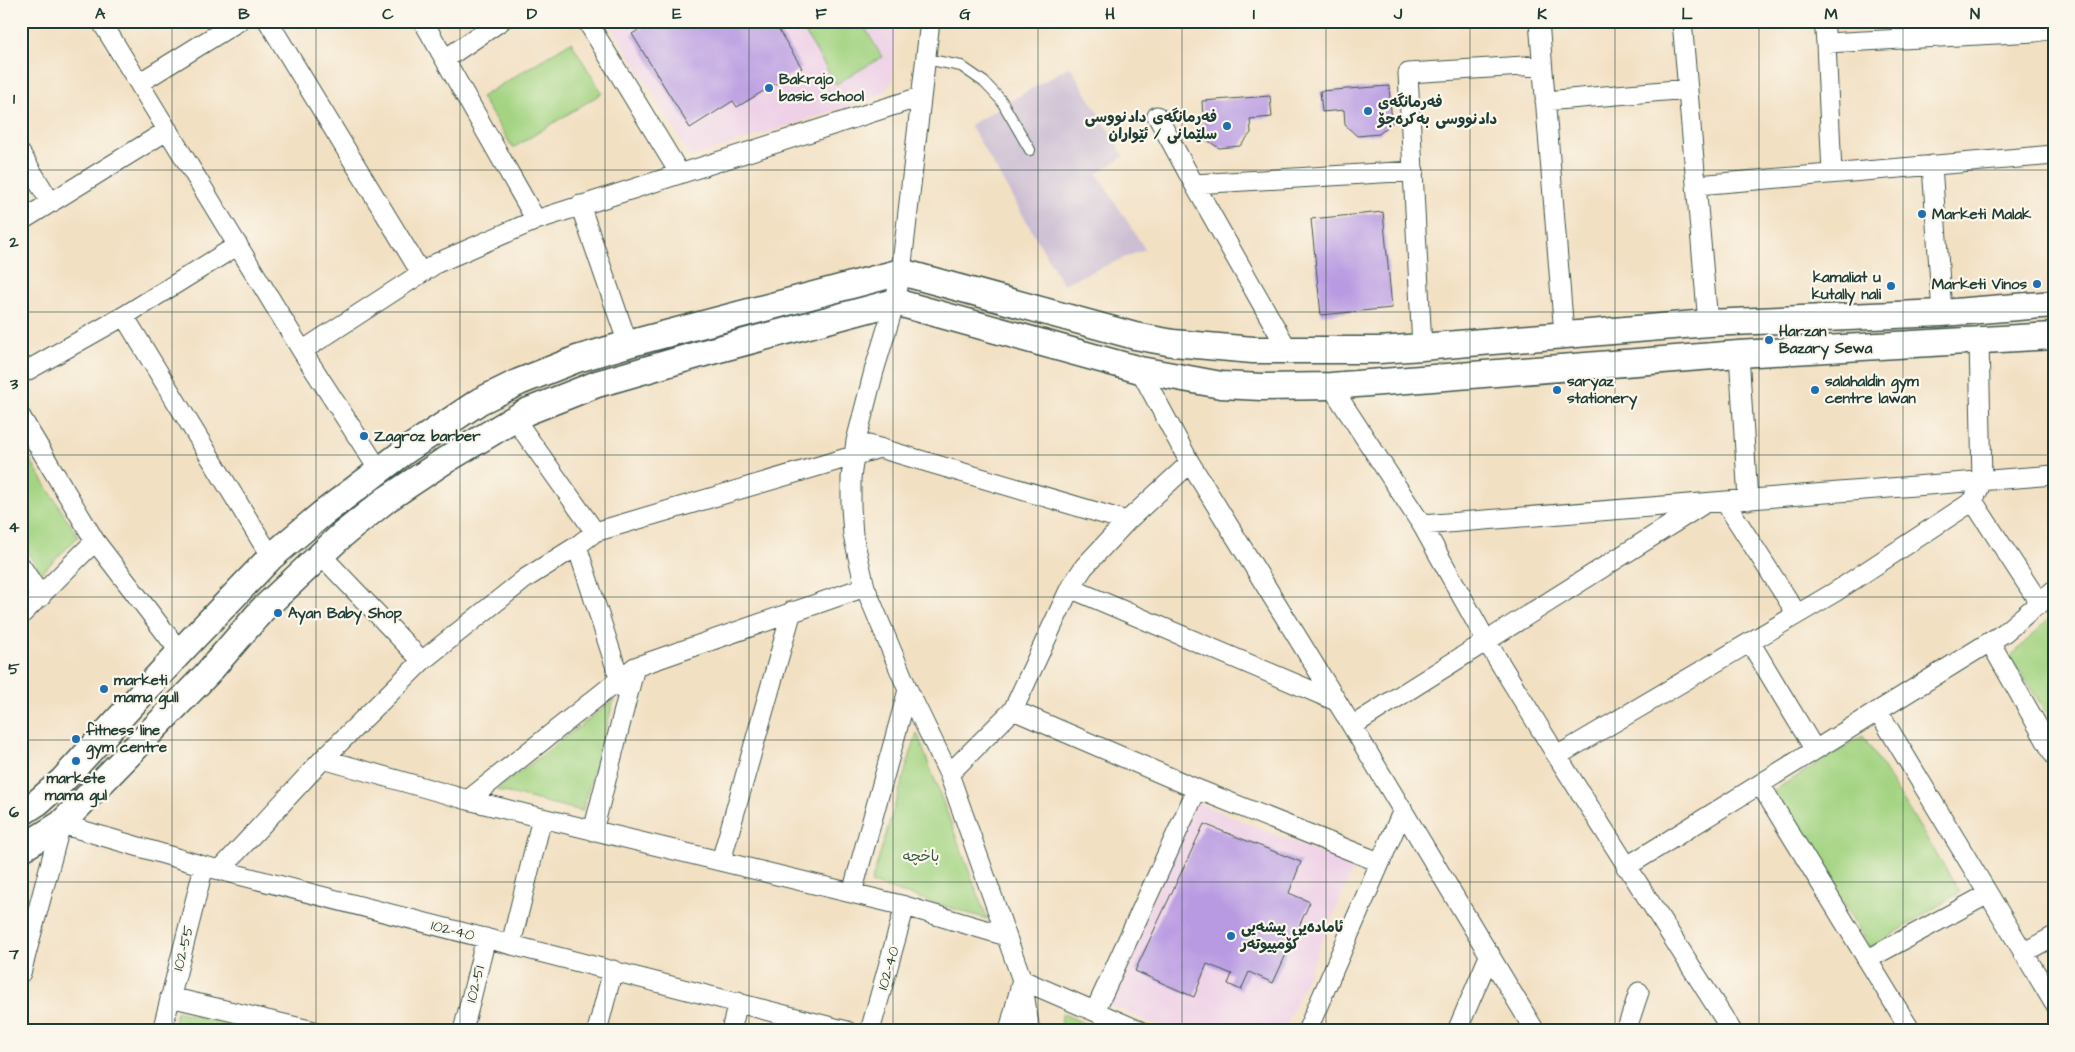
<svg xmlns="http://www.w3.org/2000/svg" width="2075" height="1052" viewBox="0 0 2075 1052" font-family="'Architects Daughter','Playpen Sans Arabic',sans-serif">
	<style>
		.built { fill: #eed0e7 }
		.industrial { fill: #ccbed3 }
		.green { fill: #a4d483; stroke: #62885c }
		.building { fill: #b89ae2 }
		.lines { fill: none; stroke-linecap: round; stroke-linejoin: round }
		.service-casing { stroke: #3f5549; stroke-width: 12 }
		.minor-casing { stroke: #3f5549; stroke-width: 21 }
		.secondary-casing { stroke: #3f5549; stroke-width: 29 }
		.service { stroke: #fff; stroke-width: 10 }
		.minor { stroke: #fff; stroke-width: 19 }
		.secondary { stroke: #fff; stroke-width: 26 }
		.grid { fill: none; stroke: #1f3d34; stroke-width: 1; stroke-opacity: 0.55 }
		.poi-dot { fill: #1f6fb2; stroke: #fbf7ec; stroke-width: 2 }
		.labels { text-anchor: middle; stroke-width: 4.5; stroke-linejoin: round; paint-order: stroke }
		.poi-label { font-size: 15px; font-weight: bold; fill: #1f3d34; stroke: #fbf7ec; text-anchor: start }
		.park-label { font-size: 15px; fill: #3a5b44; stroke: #fbf7ec }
		.street-label { font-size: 15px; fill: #1f3d34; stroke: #fbf7ec }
		.neatline { fill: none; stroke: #1f3d34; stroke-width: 2 }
		.grid-label { font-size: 16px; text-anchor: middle; font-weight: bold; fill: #1f3d34 }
	</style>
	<rect width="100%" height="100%" fill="#fbf7ec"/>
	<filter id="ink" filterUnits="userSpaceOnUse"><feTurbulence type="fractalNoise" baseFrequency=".02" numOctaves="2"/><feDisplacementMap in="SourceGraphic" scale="10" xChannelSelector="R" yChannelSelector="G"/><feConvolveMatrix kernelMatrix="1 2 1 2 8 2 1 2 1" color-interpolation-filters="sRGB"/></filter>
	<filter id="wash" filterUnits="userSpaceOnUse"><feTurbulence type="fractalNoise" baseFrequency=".0096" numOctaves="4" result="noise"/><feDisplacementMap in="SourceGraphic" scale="20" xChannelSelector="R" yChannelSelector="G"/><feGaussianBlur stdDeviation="1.12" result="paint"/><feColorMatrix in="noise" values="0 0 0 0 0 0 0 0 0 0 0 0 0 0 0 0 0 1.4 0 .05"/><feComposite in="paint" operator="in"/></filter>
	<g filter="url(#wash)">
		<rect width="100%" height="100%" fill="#f2e0c3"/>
		<path class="built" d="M609,21H893L895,34L892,80L886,90L873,98L691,157Z
			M1196,802L1354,867L1284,1031H1171L1107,1004Z"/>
		<path class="industrial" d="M1070,66L1124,156L1097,174L1145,249L1063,284L970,125Z"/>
		<path class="green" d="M798,21H861L882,57L836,84Z
			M1842,21H1925L1842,28Z
			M571,42L602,93L513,148L481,97Z
			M21,445L78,537L41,573L21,543Z
			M2054,614V724L2010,657Z
			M614,700L582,811L496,790Z
			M917,733L987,919L871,883Z
			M1863,736L1960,892L1871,948L1773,791Z
			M177,1011L251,1031H172Z
			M1062,1013L1100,1031H1061Z"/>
		<g id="blocks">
			<path class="building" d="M653,21H773L802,68L737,107L733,101L690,128L632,34Z
				M1389,86L1392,123L1379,134L1357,136L1345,125L1344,110L1322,112L1320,91Z
				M1270,96L1272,117L1250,119L1251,133L1240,146L1219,148L1204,138L1202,101Z
				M1383,212L1392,308L1321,315L1311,219Z
				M1204,824L1301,862L1289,893L1310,902L1273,983L1249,972L1241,990L1228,984L1232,974L1207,964L1194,997L1135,971Z"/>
		</g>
	</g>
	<g filter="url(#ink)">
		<use href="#blocks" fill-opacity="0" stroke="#3f5549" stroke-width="1"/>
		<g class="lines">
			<defs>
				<path id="service" d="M926,59L961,66L984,82L1001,100L1030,150"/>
				<path id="minor" d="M101,21L302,351L379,470
					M268,21L421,273
					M423,21L536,220
					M587,21L680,174
					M930,21L901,272L895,302L874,371L856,441L851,478V507L853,535L865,587L908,690L949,774L1022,980L1030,1031
					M1539,21L1564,334
					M1682,21L1708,323
					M1824,21L1826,43
					M2034,21L2035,32L2054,29
					M445,59L501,21
					M139,83L239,21
					M1545,101L1688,89
					M1157,116L1194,184
					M21,154L51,203
					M1932,165L1942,313
					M1832,173L1826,43L2035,32
					M1697,185L2054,155
					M580,205L628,344
					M21,221L168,130
					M124,316L271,557
					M1422,347L1408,73L1542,65
					M1288,350L1194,184L1414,171
					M302,351L437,263L536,220L920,97
					M1739,354L1748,500
					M1140,370L1190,463L1352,726L1535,1031
					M21,374L124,316L238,245
					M1331,386L1422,525L1487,642L1557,756L1732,1031
					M21,417L95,541
					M514,418L595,532
					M869,445L1127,521
					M1973,501L2040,604
					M1725,502L1797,614
					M1422,525L2054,475
					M577,546L623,690
					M321,555L422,661
					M21,566L41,597
					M1070,588L1336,701
					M21,615L95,541L180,652
					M1750,642L1815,750
					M1990,642L2054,755
					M1013,710L1197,789L1379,862
					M1878,711L2054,1003
					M1352,726L1702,505
					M1557,756L1835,592L1973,501L1982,482L1979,340
					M323,759L468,800L905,906L1006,936
					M949,774L1013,710L1070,588L1084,567L1127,521L1190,463
					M1760,784L1911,1031
					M468,800L635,667L865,587
					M593,831L635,667
					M721,861L792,611
					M1626,867L2004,633L2054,590
					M220,870L323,759L422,661L526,578L577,546L595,532L880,448
					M852,893L908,690
					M511,944L542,818
					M2023,953L2054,936
					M1868,959L1988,894
					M21,973L61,824L204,866L847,1031
					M170,997L314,1031
					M1095,1011L1197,789
					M162,1031L204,866
					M463,1031L486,938
					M597,1031L613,970
					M731,1031L738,1002
					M870,1031L905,906
					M1009,1031L1022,980L1140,1031
					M1307,1031L1403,810
					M1457,1031L1490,954
					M1626,1031L1639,992"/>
				<path id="secondary" d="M21,813L38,802L62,781L180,652L271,557L322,514L405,451L480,401L519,382L577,359L628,344L901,272L1135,336L1173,343L1253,350H1379L1422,347L1708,323L1942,313L2054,304
					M21,849L61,824L206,675L262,610L342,535L387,499L444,461L526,412L597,384L704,353L895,302L1140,370L1221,385L1262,387L1331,386L1739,354L2054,336"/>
			</defs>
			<use href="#service" class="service-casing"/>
			<use href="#minor" class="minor-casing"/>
			<use href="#secondary" class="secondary-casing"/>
			<use href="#service" class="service"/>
			<use href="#minor" class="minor"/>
			<use href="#secondary" class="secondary"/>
		</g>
	</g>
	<path class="grid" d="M172,21V1031M316,21V1031M460,21V1031M605,21V1031M749,21V1031M893,21V1031M1038,21V1031M1182,21V1031M1326,21V1031M1470,21V1031M1615,21V1031M1759,21V1031M1903,21V1031M21,170H2054M21,312H2054M21,455H2054M21,597H2054M21,740H2054M21,882H2054"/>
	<g class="poi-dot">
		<circle cx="769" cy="88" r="5"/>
		<circle cx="1368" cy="111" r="5"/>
		<circle cx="1227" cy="126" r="5"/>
		<circle cx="1922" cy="214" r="5"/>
		<circle cx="2037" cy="284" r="5"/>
		<circle cx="1891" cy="286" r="5"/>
		<circle cx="1769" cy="340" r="5"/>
		<circle cx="1557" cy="390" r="5"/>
		<circle cx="1815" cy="390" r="5"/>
		<circle cx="364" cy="436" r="5"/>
		<circle cx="278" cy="613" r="5"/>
		<circle cx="104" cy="689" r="5"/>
		<circle cx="76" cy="739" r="5"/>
		<circle cx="76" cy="761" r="5"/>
		<circle cx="1231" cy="936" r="5"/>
	</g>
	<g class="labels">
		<g class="poi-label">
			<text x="779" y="84">Bakrajo<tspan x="779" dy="17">basic school</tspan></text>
			<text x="1378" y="107">فەرمانگەی<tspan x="1378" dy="17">دادنووسی بەکرەجۆ</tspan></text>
			<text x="1217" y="122" text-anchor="end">فەرمانگەی دادنووسی<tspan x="1217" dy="17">سلێمانی / ئێواران</tspan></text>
			<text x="1932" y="219">Marketi Malak</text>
			<text x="1881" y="282" text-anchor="end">kamaliat u<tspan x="1881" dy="17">kutally nali</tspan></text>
			<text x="2027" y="289" text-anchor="end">Marketi Vinos</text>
			<text x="1779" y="336">Harzan<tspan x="1779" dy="17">Bazary Sewa</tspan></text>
			<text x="1567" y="386">saryaz<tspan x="1567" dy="17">stationery</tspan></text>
			<text x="1825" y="386">salahaldin gym<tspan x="1825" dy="17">centre lawan</tspan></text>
			<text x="374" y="441">Zagroz barber</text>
			<text x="288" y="618">Ayan Baby Shop</text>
			<text x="114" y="685">marketi<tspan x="114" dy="17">mama gull</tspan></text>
			<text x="86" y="735">fitness line<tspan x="86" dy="17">gym centre</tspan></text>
			<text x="76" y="783" text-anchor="middle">markete<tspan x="76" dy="17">mama gul</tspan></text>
			<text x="1241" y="932">ئامادەیی پیشەیی<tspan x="1241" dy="17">کۆمپیوتەر</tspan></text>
		</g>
		<g class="park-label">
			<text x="921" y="861">باخچە</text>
		</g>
		<g class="street-label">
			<text transform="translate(453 930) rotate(14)" y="5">102-40</text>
			<text transform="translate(183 948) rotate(-76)" y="5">102-55</text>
			<text transform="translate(888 968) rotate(-74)" y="5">102-40</text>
			<text transform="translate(475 984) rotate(-76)" y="5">102-51</text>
		</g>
	</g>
	<rect width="2075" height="1052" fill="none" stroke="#fbf7ec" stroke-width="55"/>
	<rect x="28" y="28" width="2020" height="996" class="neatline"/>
	<g class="grid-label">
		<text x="100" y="19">A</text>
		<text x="244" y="19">B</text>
		<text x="388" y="19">C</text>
		<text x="532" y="19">D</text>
		<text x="677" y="19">E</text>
		<text x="821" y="19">F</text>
		<text x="965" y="19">G</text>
		<text x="1110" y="19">H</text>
		<text x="1254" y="19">I</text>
		<text x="1398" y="19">J</text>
		<text x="1542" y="19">K</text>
		<text x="1687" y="19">L</text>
		<text x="1831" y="19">M</text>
		<text x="1975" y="19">N</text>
		<text x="14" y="104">1</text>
		<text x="14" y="247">2</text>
		<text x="14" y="389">3</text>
		<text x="14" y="532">4</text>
		<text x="14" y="674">5</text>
		<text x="14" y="817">6</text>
		<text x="14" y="959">7</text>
	</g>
</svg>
